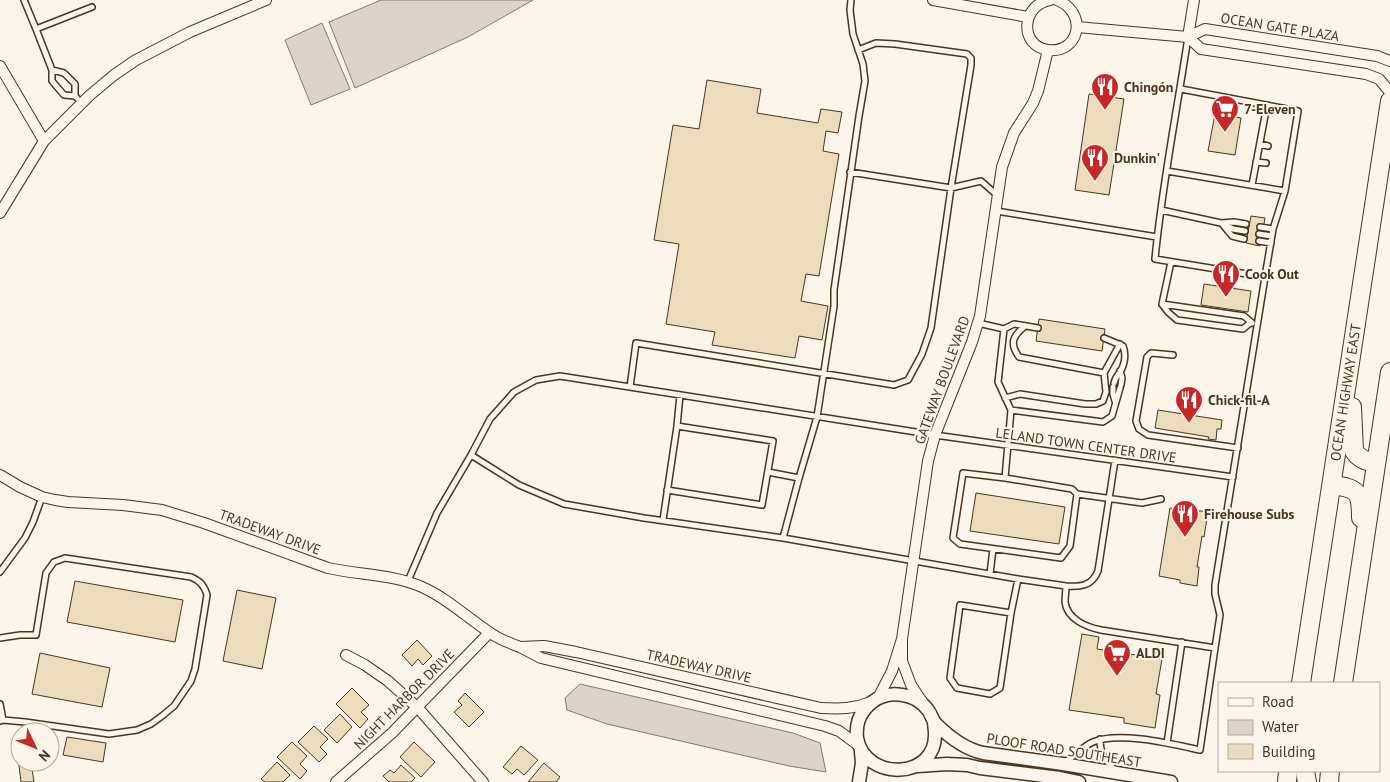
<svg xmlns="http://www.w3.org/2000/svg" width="1390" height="782" viewBox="0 0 1390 782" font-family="'PT Sans',sans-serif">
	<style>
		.water { fill: #dcd4c6; stroke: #887966 }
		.building { fill: #ecdcbc; stroke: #4a3520 }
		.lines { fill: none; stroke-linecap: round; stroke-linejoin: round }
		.service-casing { stroke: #4a3520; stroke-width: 8 }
		.minor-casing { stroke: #4a3520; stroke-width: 12 }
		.tertiary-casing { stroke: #4a3520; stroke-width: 15 }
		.trunk-casing { stroke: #4a3520; stroke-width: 20 }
		.service { stroke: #fbf6e9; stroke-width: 5 }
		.minor { stroke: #fbf6e9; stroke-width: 10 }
		.tertiary { stroke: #fbf6e9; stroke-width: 12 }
		.trunk { stroke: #fbf6e9; stroke-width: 18 }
		.labels { text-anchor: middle; stroke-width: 4; stroke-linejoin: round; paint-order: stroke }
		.street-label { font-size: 14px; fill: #4a3520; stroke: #fbf6e9 }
		.poi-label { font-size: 14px; font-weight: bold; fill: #4a3520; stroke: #fbf6e9; text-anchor: start }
	</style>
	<rect width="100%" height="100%" fill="#fbf6e9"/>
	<path class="water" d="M381,0H533L468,37L355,88L329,22Z
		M322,23L350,89L311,105L285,40Z
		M580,684L793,733L820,743L826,772L789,766L607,724L567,710L565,698Z"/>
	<path class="building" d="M707,80L761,89L757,113L818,123L821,109L842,112L838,133L826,131L823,151L839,154L819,276L806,274L801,301L828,306L822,340L799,336L795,358L712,345L715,332L666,324L679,244L654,240L673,125L699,129Z
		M1089,94L1124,99L1109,195L1075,190Z
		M1215,114L1241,118L1235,155L1208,151Z
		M1251,216L1265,218L1260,246L1246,243Z
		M1204,284L1251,291L1248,312L1201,305Z
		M1039,319L1105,329L1102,351L1036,341Z
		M1158,410L1222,420L1221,429H1217L1216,440L1208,439L1209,437L1155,428Z
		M976,493L1065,507L1059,544L970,531Z
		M1170,508L1193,512V510L1208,512L1204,537L1202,536L1197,567H1199L1197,586L1180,583V580L1159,576Z
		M75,581L183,600L175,642L67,622Z
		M237,590L276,598L262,669L223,661Z
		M1082,634L1099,637L1097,649L1162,659L1156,694L1160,695L1155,728L1124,723V718L1069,710Z
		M417,640L432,656L423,665L418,659L412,666L402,655Z
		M40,653L110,668L102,707L32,694Z
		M352,688L369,705L361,712L368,719L360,728L336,704Z
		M465,693L484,712L469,727L454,712L462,705L458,701Z
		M340,714L352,727L337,743L324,730Z
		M314,726L328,739L320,747L327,754L319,762L298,742Z
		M67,737L106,743L103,762L63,755Z
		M292,742L307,756L300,764L307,771L300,779L277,757Z
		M414,742L435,762L421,777L400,757Z
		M521,746L538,760L524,775L517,769L512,774L503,767Z
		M18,758H20V762H31L34,782H21Z
		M277,762L290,775L283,782H265L261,779Z
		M544,763L560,777L556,782H528Z
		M401,765L415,778L411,782H389L383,776L390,770L394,773Z"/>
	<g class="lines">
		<defs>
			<path id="service" d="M24,0L36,29
				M52,70L64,73L75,84V96L77,98
				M1181,89L1298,111L1285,191
				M75,96L64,95L52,81V70L36,29L92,7
				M1260,144L1268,146
				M1256,162L1266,163
				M1167,171L1285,191L1273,229L1265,277L1155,259C1162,185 1177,111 1188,37
				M850,172L951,188L981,181L998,196
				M1252,185L1267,105
				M1161,210L1221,223L1233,229L1245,231
				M996,211L1157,237
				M1221,223L1234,222L1246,224
				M1223,225L1232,236L1244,239
				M1260,227L1273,229
				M1259,234L1272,236
				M1259,241L1271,243
				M1171,262L1162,304L1168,312L1177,320L1243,329L1250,323
				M1162,304L1244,316L1252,323
				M978,323L1004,329L1014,324L1038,328
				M1025,326C1013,336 1009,343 1019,357L1104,373
				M1004,329L998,382L1011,410L1005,478L963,473L953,538L960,544L1061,558L1070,546L1077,494
				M1104,338L1123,346C1126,354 1125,364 1120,372C1117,376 1115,378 1114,383
				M1173,355L1151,353L1147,357L1136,421L1139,429L1148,435L1238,448
				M1120,371L1122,378L1121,385
				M630,387L636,343L894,385L908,380L922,354L931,328L951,188L971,65V58L967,54L895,44L876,43L858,50
				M1113,387V394L1115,401
				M1005,398L1020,394L1085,404H1096L1103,401L1106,392L1104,373L1120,344
				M1011,410L1103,422L1112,416L1120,388
				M471,455L519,485L564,504L644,518L783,538L799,478L817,417L834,306V290L859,116L865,81L863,64L853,34L850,10L851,0
				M768,472L799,478
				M1005,478L1072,489L1077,494L1142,503L1161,499
				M667,490L762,505L773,441L677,426L680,395
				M663,520L677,426
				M783,538L1018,579L1066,586C1066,591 1065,597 1065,602C1067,619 1086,627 1101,630L1215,648L1200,750C1172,744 1119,731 1093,742C1083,746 1075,756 1065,762
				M0,572L25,538L33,522L42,497
				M990,574L993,549
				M408,581L437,513L471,455L490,419L514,392L536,380L560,376L935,435L1233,477
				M1066,586C1081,587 1092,586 1098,571L1115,460
				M1011,613L960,605L950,678L957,688L990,694L1000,688L1011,613L1018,579
				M0,638L20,635H36L46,573L54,562L65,558L191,577C200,581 204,585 207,595L195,669L191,681L174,706L162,716L151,724L137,730L109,734L25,722L3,720
				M1215,648L1220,615L1215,594V585L1265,277
				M0,704L3,720L0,721
				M1100,739C1100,752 1104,760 1114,769
				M1167,743L1182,642"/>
			<path id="minor" d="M933,0L1028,17
				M1050,0C1021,5 1019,46 1048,50C1079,54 1089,13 1057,0
				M1077,27L1188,37L1205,29L1377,56L1390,61
				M1188,37L1201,49L1366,74L1379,79L1390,92
				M1188,37L1194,0
				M0,66L44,141
				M0,213L44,141L89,96L114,75L136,60L190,32L266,0
				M0,475L20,487L42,497L55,500L68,502L123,505L162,510L204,523L328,568C359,575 392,574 422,587C447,598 466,617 489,632C498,639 509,643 520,647
				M902,639L928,461L935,435L972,342L980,316L1002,167L1014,133L1033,103L1038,91L1048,50
				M346,655L365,665L388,681L418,708L483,782
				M878,698L892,671L902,639V661L911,685L923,703
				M858,745L839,731L825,726L541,658L520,647L544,646L576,652L821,708C840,709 853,709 871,702
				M336,782L392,733L489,633"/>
			<path id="tertiary" d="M934,721C934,725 935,729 935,733C937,780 865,782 857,738C856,728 858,717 865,709C874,698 888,692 902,695C912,696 921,701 928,710C931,714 932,719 935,723C949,737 964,749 983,753L1063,764L1171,782
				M918,766L947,764L967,765L980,768L1060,778L1079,782
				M859,782L862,763L861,752"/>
			<g id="trunk">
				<path d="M1352,407L1354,451C1359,459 1367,462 1376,463"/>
				<path d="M1332,485C1359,488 1361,493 1361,518"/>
				<path id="s1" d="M1301,683L1390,101"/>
				<path d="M1343,683L1390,372"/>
				<path d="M1305,771L1307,782"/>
				<path d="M1287,782L1288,771"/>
				<path d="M1329,782L1330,771"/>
			</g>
		</defs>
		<use href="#service" class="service-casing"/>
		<use href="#minor" class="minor-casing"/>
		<use href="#tertiary" class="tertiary-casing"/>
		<use href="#trunk" class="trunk-casing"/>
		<use href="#service" class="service"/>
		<use href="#minor" class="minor"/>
		<use href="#tertiary" class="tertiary"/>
		<use href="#trunk" class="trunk"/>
	</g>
	<defs>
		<symbol id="restaurant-pin" viewBox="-11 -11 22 30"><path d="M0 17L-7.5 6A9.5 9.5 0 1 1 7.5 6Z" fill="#c62828" stroke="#fbf6e9"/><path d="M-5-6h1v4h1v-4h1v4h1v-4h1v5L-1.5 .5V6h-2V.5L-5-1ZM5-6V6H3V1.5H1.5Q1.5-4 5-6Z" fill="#fff"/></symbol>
		<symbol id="supermarket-pin" viewBox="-11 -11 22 30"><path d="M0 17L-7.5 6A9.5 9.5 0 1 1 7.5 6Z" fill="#c62828" stroke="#fbf6e9"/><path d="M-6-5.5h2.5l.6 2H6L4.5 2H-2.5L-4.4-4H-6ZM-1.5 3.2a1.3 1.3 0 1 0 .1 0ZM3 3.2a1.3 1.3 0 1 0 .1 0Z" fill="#fff"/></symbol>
	</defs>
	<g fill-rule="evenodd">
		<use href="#restaurant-pin" x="1089" y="71" width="32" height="43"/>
		<use href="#supermarket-pin" x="1209" y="93" width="32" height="43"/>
		<use href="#restaurant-pin" x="1079" y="142" width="32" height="43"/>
		<use href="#restaurant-pin" x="1210" y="258" width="32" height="43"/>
		<use href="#restaurant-pin" x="1173" y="384" width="32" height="43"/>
		<use href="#restaurant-pin" x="1169" y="498" width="32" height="43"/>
		<use href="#supermarket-pin" x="1101" y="637" width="32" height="43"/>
	</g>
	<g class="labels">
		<g class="street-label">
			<text transform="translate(1280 27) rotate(9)" y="5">OCEAN GATE PLAZA</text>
			<text transform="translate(942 380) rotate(-70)" y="5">GATEWAY BOULEVARD</text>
			<text dy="5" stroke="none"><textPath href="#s1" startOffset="294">OCEAN HIGHWAY EAST</textPath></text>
			<text transform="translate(1086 445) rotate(8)" y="5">LELAND TOWN CENTER DRIVE</text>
			<text transform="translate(270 532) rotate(20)" y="5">TRADEWAY DRIVE</text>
			<text transform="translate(699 666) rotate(13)" y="5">TRADEWAY DRIVE</text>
			<text transform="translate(404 699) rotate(-45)" y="5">NIGHT HARBOR DRIVE</text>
			<text transform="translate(1064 750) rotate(9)" y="5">PLOOF ROAD SOUTHEAST</text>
		</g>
		<g class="poi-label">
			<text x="1124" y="92">Chingón</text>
			<text x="1244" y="114">7-Eleven</text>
			<text x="1114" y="163">Dunkin'</text>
			<text x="1245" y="279">Cook Out</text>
			<text x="1208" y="405">Chick-fil-A</text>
			<text x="1204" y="519">Firehouse Subs</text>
			<text x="1136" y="658">ALDI</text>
		</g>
	</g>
	<rect x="1218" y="682" width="162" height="90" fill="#fbf6e9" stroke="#b4a999"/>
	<rect x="1228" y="698" width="25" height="8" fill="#fbf6e9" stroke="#b4a999"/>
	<text x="1262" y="707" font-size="15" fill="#4a3520">Road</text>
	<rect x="1228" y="720" width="25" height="15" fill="#dcd4c6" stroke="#b4a999"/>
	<text x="1262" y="732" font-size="15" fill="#4a3520">Water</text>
	<rect x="1228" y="744" width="25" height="15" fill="#ecdcbc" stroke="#b4a999"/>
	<text x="1262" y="757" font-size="15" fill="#4a3520">Building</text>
	<g transform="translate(35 747) rotate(133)"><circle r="24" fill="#fbf6e9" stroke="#b4a999"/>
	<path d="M0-4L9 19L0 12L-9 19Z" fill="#c62828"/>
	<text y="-8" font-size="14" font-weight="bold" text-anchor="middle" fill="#4a3520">N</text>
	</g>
</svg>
